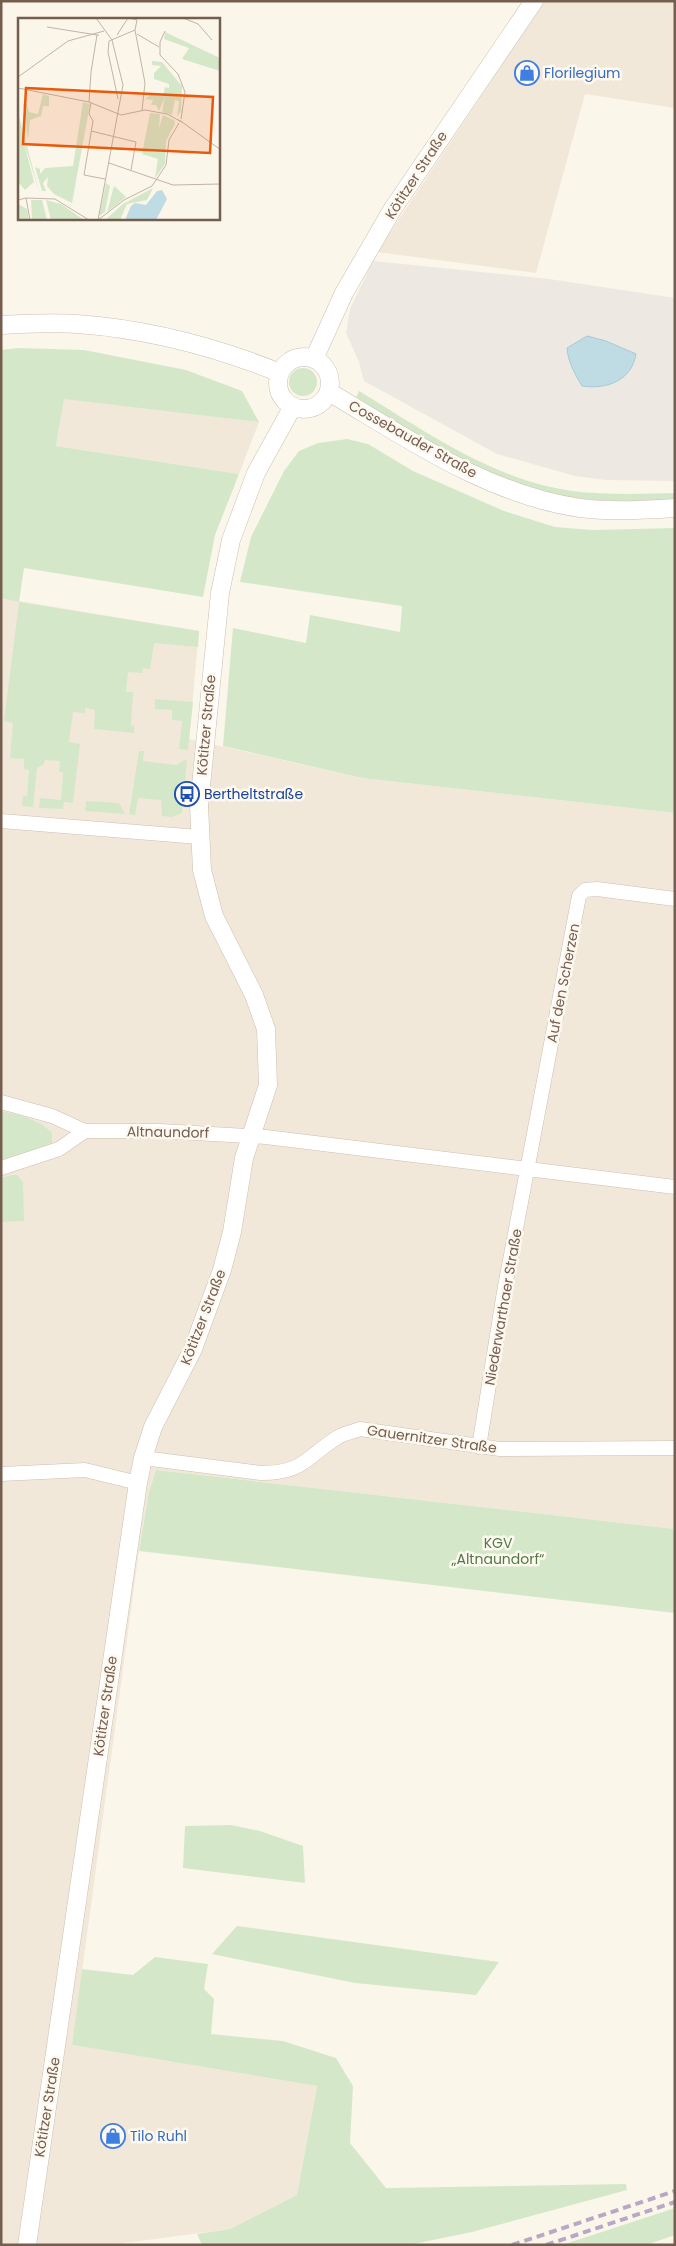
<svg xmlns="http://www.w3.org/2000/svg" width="676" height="2246" viewBox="0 0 676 2246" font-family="Poppins,sans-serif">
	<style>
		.residential { fill: #f2e8d9 }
		.industrial { fill: #ede8e2 }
		.green { fill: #d4e8c9 }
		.water { fill: #bfdce4; stroke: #a6cbd5 }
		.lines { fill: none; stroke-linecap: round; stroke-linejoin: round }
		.minor-casing { stroke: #cdbeb0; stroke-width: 15 }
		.tertiary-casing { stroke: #cdbeb0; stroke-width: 19 }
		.minor { stroke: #fff; stroke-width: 14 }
		.tertiary { stroke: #fff; stroke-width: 18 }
		.rail { stroke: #b9a8c5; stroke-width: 4; stroke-dasharray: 8 5; stroke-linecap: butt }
		.labels { text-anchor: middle; stroke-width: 5; stroke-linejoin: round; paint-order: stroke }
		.shop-label { font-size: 14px; fill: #366cbe; stroke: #fef9f0; text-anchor: start }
		.street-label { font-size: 14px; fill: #755e4f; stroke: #fef9f0 }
		.transit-label { font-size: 14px; fill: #164399; stroke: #fef9f0; text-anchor: start }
		.park-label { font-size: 14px; fill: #537947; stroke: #fef9f0 }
		.inset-road { fill: none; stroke: #c1b4a7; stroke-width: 1 }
		.view { fill: #e8590c; fill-opacity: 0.15; stroke: #e8590c; stroke-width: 2.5 }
		.inset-edge { fill: none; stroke: #755e4f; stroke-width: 2.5 }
	</style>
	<rect width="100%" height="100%" fill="#fbf6ea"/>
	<path class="residential" d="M545,1H675V108L585,94L536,273L377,252Z
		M64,398L259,422L239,474L56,446Z
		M1,598L199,631L189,739L362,778L675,813V1529L156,1470L149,1492L139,1551L72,2045L317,2086L297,2195L230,2229L109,2245H1Z"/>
	<path class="industrial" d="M373,261L549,279L675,298V481L606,480L575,476L497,454L364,381L359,362L346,333L350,309Z"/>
	<path class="green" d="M18,348L84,350L186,370L242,391L259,422L64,399L56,446L239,474L215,535L203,597L24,568L19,602L199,631L198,647L154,643L150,669L143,668L142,673L128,672L126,692H133L131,725L134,726V733L94,729L95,710L85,708V713L73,712L69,742L80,744L73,803L64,802L63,809L39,808L40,798L61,800L63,772H59L60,761L45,760L44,764L37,768L33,807L22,806L23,796H27L29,770L24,769V759L10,758L13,723L4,721L19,602L1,598V350Z
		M289 382a14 14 0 1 1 28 0a14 14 0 1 1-28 0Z
		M359,391C425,431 493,480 572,491C605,495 641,494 675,493V500C628,502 576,503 531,488C468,467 413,432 356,397Z
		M347,439L368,444L413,471L504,511L555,527L592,530L675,528V813L362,778L223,746L233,628L306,643L310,615L400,632L402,606L240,582L251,537L284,471L299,451L318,443Z
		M155,699L193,702L188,750L179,749L182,721L172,720V710L155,709Z
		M139,751H144L143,761L176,765L187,759L182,813L172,817L162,816L161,800L138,798L135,815L129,814Z
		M86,801L119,803L125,814L85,811Z
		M1,1111C19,1115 39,1119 52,1133V1143L1,1162Z
		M12,1175H17L23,1182L24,1221L1,1222V1178Z
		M156,1470L675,1529V1613L139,1551L149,1492Z
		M231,1825L260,1831L303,1846L305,1883L183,1868L185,1826Z
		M237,1926L499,1962L476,1995L355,1983L212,1954Z
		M155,1957L208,1964L204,1989L214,1999L211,2034L283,2041L336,2058L353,2086L350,2143L386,2188L626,2184L627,2190L472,2232L409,2245H202L197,2234L230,2229L297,2195L317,2086L72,2045L82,1969L133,1975Z
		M675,2208V2235L646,2245H562Z"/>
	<path class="water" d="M587,336L606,341L636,354C632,380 607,390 582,386C575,374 568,362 567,348Z"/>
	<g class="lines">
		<defs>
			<path id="minor" d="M1,821L199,837
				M1,1102L52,1116L85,1131H160L266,1137L675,1187
				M1,1168L59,1149L85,1131
				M479,1447L504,1292L579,896L585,890L597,889L675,899
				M143,1458L261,1473C304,1473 306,1457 338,1437C344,1433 353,1432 360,1429L500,1449L675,1448
				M1,1474L85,1470L138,1483"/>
			<path id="tertiary" d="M1,325C26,324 52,322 77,324C147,329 216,347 280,373
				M278 383a26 26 0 1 1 52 0a26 26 0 1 1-52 0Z
				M314,359L344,293L392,210L534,1
				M329,392C407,438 488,495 580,508C611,512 643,510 675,508
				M27,2245L138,1483L143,1458L153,1427L193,1349L222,1270L232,1232L244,1158L268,1085L266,1029L254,995L214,916L202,870L199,806L220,593L231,540L256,473L293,406"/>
		</defs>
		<use href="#minor" class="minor-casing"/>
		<use href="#tertiary" class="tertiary-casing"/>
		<use href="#minor" class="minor"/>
		<use href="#tertiary" class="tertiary"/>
		<path class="rail" d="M512,2245L675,2191
			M546,2245L675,2202"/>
	</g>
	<defs>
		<symbol id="shop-ring" viewBox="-11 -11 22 22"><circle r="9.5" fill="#fef9f0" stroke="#3f7fe0" stroke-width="1.5"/><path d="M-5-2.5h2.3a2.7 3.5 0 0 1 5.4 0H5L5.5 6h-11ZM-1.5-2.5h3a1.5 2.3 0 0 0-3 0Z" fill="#3f7fe0"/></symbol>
		<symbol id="bus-ring" viewBox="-11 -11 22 22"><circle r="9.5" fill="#fef9f0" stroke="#1a4fb4" stroke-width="1.5"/><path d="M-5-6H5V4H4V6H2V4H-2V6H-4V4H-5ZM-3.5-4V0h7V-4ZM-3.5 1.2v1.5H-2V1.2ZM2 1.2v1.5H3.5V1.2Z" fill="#1a4fb4"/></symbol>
	</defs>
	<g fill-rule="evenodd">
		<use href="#shop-ring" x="513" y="59" width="28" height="28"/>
		<use href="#bus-ring" x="173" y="780" width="28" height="28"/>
		<use href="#shop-ring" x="99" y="2122" width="28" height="28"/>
	</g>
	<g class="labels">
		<g class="shop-label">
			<text x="544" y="78">Florilegium</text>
			<text x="130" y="2141">Tilo Ruhl</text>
		</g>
		<g class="street-label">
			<text transform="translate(416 175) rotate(-57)" y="5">Kötitzer Straße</text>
			<text transform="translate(413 439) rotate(29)" y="5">Cossebauder Straße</text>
			<text transform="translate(206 725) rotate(-85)" y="5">Kötitzer Straße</text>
			<text transform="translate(563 983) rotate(-79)" y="5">Auf den Scherzen</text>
			<text transform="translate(168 1132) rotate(1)" y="5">Altnaundorf</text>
			<text transform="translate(503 1307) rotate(-80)" y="5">Niederwarthaer Straße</text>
			<text transform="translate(203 1317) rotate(-69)" y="5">Kötitzer Straße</text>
			<text transform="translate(432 1439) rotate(8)" y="5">Gauernitzer Straße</text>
			<text transform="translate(105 1706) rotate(-82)" y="5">Kötitzer Straße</text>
			<text transform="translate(47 2107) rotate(-81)" y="5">Kötitzer Straße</text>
		</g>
		<g class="transit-label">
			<text x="204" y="799">Bertheltstraße</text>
		</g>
		<g class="park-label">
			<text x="498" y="1548">KGV<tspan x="498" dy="16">„Altnaundorf“</tspan></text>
		</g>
	</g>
	<g transform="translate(18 18)">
		<rect width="202" height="202" fill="#fbf6ea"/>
		<path d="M147,14L202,40V53L164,41L171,30L146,21ZM134,43L144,44L164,68L163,93L159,99L161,83L157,82L154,97L144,94L147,79L141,93L138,87H133L135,82L127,81L132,77L145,78L147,69L151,70V66L136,61V55L143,48L134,47ZM25,76L31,78V88H25L23,98L12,102L10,122L5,86H9L11,94L20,96ZM65,84L72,86L54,185L36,176L29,168L30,159L25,165L28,173H24L17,149L22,151V156L27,150L55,148ZM132,95L142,96L141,110L145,97L156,102L157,106L148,123L147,146L137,160L140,141L124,136ZM0,97L2,102L22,177L5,121L16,164L7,172L0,164ZM88,165L92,168L87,194L81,198ZM96,168L108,179L89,194ZM135,170L129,182L109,186L102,202H87L105,186ZM13,182H24L29,202H14ZM28,182L43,186L66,202H33ZM0,186L9,191L11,202H0Z" fill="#d4e8c9"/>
		<path d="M144,172L149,181L138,202H107L113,188L117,185L128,187L139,173Z" fill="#bfdce4"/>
		<path class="inset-road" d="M78,0L94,22M111,0L119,2L117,12L127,65L124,92M165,0L180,6L194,22M29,9L79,17M147,13L142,24V37L160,56L167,74L163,101M119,16L141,29M99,17L110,0M0,59L50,23L86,13M0,70L71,84L103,97L127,92L149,96L164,104L160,102M100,81L90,34L91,23L117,12M71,84L73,54L79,17H81M73,85L71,96L75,103L66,157L87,161M164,104L203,132M73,113L118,124L113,152M91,145L155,167L203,166M8,180L37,181L71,202M0,182L8,180L12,202M80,202L105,67L94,22M80,202L106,182L134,168L148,147L151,122L161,105"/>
		<path class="view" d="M8,70L195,79L192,135L5,126Z"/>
		<rect width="202" height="202" class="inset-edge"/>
	</g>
	<rect width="676" height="2246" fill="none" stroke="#755e4f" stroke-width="5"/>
</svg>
